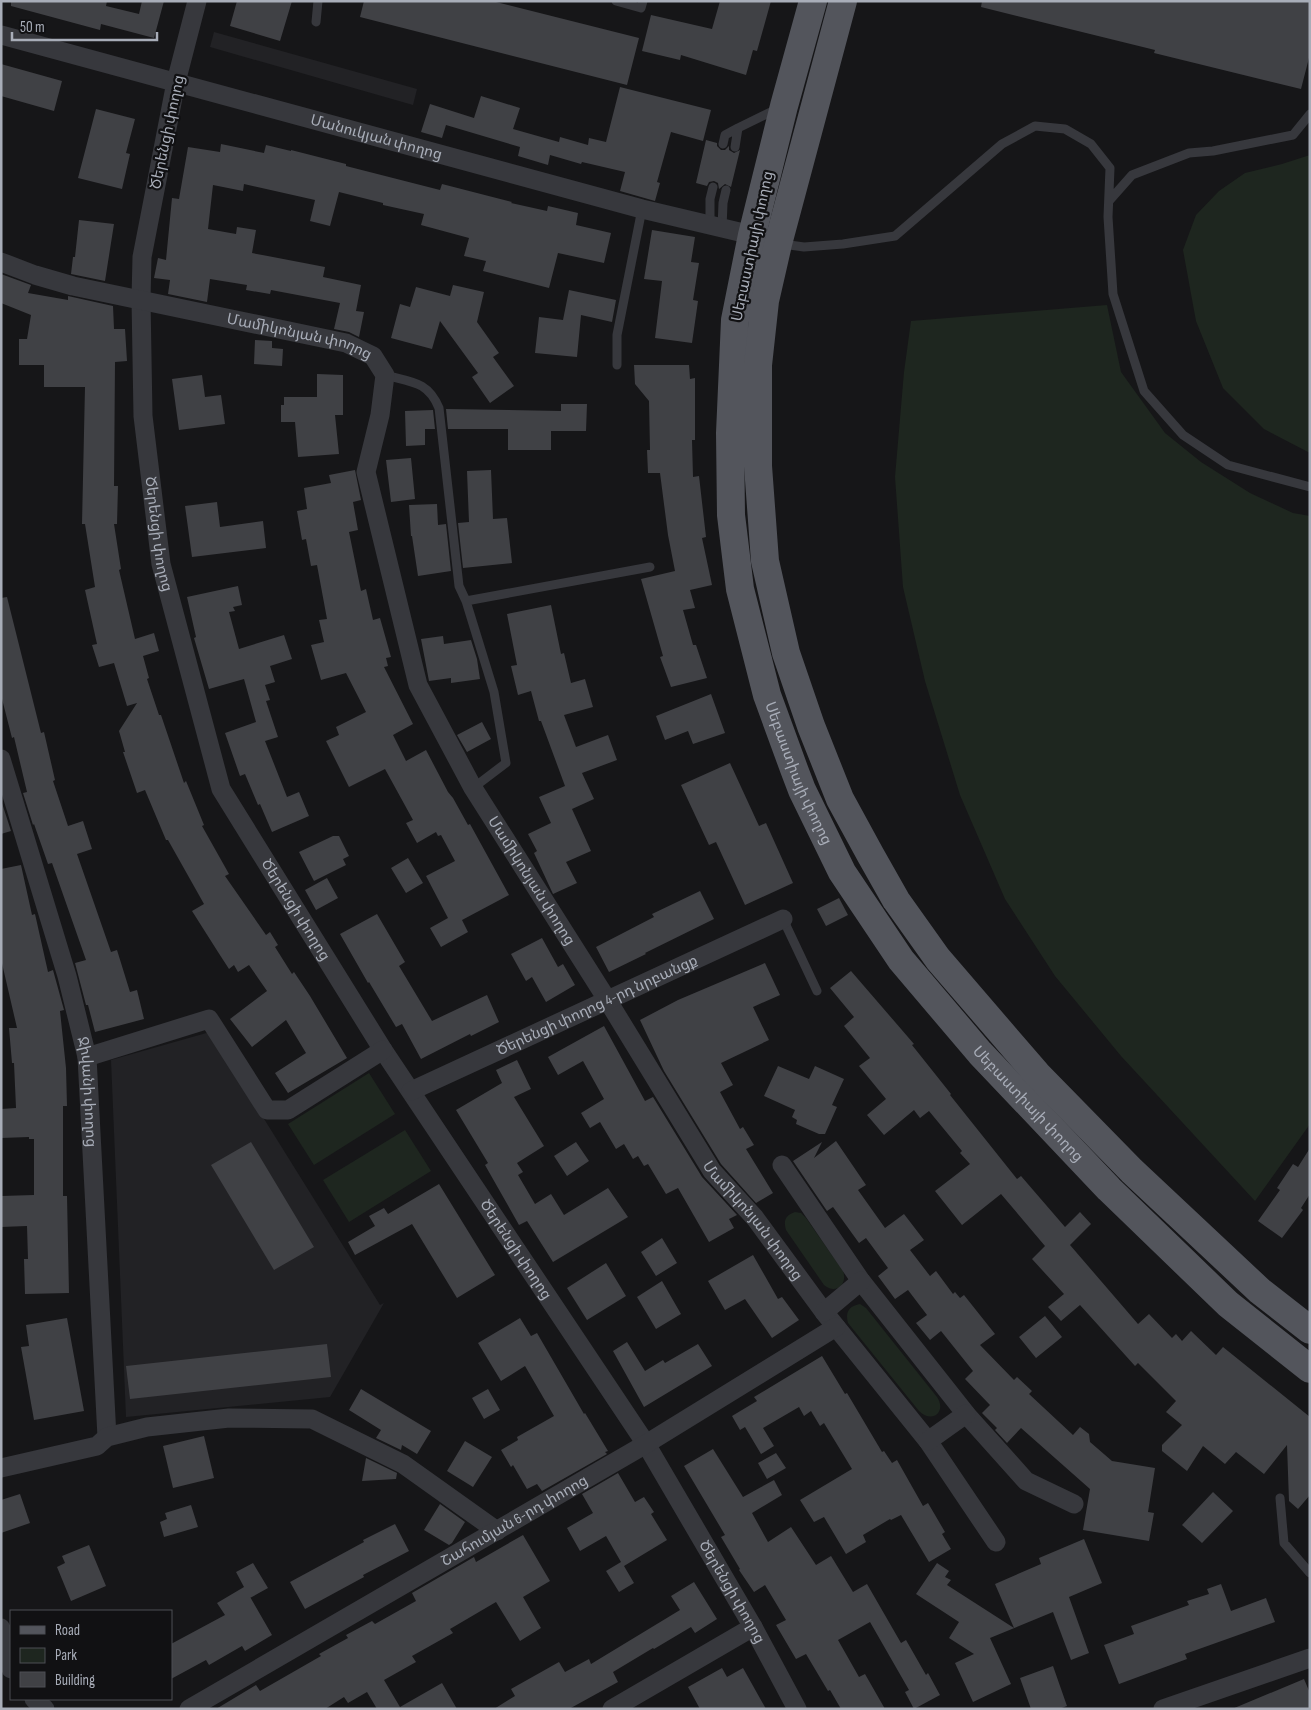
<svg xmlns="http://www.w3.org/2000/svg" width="1311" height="1710" viewBox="0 0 1311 1710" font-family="'Sofia Sans Condensed','Noto Sans Armenian',sans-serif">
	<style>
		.built { fill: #222225 }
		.green { fill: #1e261f }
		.building { fill: #404145 }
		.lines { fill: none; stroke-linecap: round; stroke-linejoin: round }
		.lane { stroke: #37383d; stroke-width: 9 }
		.street { stroke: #37383d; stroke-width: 19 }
		.primary { stroke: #53555c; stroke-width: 28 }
		.labels { text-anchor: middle; stroke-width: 4.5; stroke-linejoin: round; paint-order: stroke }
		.street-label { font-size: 15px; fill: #a8adb8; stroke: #111113 }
	</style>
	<rect width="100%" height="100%" fill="#161618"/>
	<path class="built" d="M214,32L417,89L413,105L210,47Z
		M210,1032L380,1305L384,1303L330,1397L126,1417L111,1060Z"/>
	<path class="green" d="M1310,155V453L1264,429L1223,388L1196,321L1183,250L1196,215L1219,191L1245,173L1282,164Z
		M1107,305L1121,372L1165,433L1201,462L1250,493L1293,513L1310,516V1124L1255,1201L1121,1056L1055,976L1005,899L960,795L925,681L903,587L895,477L904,372L911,321Z
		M369,1073L395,1114L314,1165L288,1124Z
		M405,1130L431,1171L349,1222L323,1180Z
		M795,1212L801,1213L806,1218L843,1271C848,1284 836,1295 824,1285L786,1230C783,1220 786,1215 795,1212Z
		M860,1304L866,1308L937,1397C947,1412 932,1424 919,1411L848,1323C845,1312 849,1306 860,1304Z"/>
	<path class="building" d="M11,1H107L106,6L139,14L142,1H164L154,38L101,24L100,30L11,6Z
		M237,1H292L280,41L230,26Z
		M364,1H492L639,38L627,85L360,17Z
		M720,1H771L757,51L753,50L746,75L681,55L680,60L642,51L651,15L712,29Z
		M982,1H1310V54L1301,89L1154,53L1155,50L981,7Z
		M1,64L62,81L54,111L1,96Z
		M620,87L711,110L703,141L671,132L657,182L660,183L655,201L620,191L625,172L582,162L581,164L550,155L548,165L518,156L520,147L446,125L442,138L421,132L430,104L474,118L481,96L520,108L513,129L559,142L560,137L588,145L589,138L606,142Z
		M96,109L135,119L126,153L130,154L122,189L78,178Z
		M706,140L717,143V146L721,150H725L729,146V150L734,153L740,150L731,187L725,184L719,189L718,183L714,181L709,182L707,186L696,183Z
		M221,144L264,153L266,145L291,151V150L346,164V166L440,190L442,184L512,202L511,203L547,211L548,206L578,213L576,225L611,233L604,263L558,253L549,288L483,271L486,261L464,256L469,238L421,225L424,214L383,205V203L339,192L330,226L310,221L315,200L244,184L243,191L213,185L208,229L236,234L237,227L256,230L252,253L325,267L323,277L361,285L356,311L364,312L359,337L349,332L334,329L340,303L271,290L270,294L246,290L247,285L210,279L207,302L168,294L170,280L154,278L158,258L166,260L172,198L179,199L188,147L220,152Z
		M79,220L114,224L105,281L71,274L73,257H75Z
		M652,230L695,237L691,262L699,263L693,300L698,301L692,343L655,338L662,281L644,279Z
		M1,274L31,285L28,293L68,300V296L113,306L114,329H125L127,361L115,362L114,486H118L117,524H114L121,569L119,570L135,639L154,633L159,651L143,656L149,678L147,679L159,715H161L184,783L186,781L204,825L202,826L229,874L225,876L266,935L270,932L278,945L275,947L292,974L294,972L310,996L347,1058L288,1093L275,1073L306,1053L286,1020L252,1047L230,1019L267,991L249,965L238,972L234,965L229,969L218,952L192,911L204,904L168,840H166L145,790L137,793L123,752H125L119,731L137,703L127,706L114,663L99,667L92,645L97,644L85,590L95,587L85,524H82L85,387H44V365H19V339H27L31,315L1,303Z
		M453,285L484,292L477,322L499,353L493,357L514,386L490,403L472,377L478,373L440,321L432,349L391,338L400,304L410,307L416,287L450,296Z
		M569,290L616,300L612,322L581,315L577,357L535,353L539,317L563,320Z
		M255,340L272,341V348L283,349L282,366L254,364Z
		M634,365H689L690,379L695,378V440H692L693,477L699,476L706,537L702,538L712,585L690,590L695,608L683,610L693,645H696L707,678L671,687L660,657L663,656L641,579L675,571L668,535L660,473H648L647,450H650L649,401L635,384Z
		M317,374L343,375V415H335L339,454L298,457L295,422H281V405H284V397H317Z
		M202,375L205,397L221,395L225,424L179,430L172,379Z
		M561,404H587L586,431H551V450H508V429H448L446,409L561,411Z
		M433,410L435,429H425V445L406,446L405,411Z
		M411,458L415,499L391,502L386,460Z
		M355,470L361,500L353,502L358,530L349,532L361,591L366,589L373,620L380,618L391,657L386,658L388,666L384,667L413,724L393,735L406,761L426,750L448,792L453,798L468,825L470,824L509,895L462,920L468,932L441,947L430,928L448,918L426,876L455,861L441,835L438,836L436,832L417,843L406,823L413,820L385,769L349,787L326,741L339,735L336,727L366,712L346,673L321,680L311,645L324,642L319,620L327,619L317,565L311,566L306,539L302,540L297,511L307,509L304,488L331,483L329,475Z
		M491,470L493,519L507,518L512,563L463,568L458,523L469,522L467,471Z
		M217,502L220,527L263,521L266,548L192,557L185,506Z
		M437,504L438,525L446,524L451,571L418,576L412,536H411L409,505Z
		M238,586L242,605L233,607L235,611L229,612L239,649L284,635L292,659L270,666L275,682L265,685L270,700L266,701L278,737L265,741L287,797L299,792L309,816L272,832L260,804L258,805L245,774L240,776L225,733L256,722L244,679L209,689L194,638L196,637L187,597Z
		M7,597L41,733L44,732L55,780L53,781L68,826L83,821L92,849L77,854L111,952L117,950L130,992L137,990L144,1019L95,1032L88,1005H86L75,963L86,960L52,863L48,864L34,824L33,825L23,793L27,792L14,737L12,738L1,695V598Z
		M551,605L561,654L564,653L571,683L585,679L593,707L564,715L576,747L608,735L617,760L582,773L594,799L572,809L591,851L566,862L577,883L553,894L534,853L537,851L528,834L551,823L539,797L565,786L541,721H539L531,691L518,695L511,666L517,665L507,614Z
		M443,636L444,644L471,640L477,659L480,679L451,683V678L429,681L421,639Z
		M711,694L725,733L693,744L688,731L665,740L656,716Z
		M482,722L491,739L467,752L457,735Z
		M730,763L759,826L766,823L793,883L745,905L716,842L709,845L681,785Z
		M1,800L11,831L1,834Z
		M333,836H339L349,856L343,859L346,865L314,881L299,852Z
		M408,858L423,883L406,893L391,868Z
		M21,865L32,915L35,914L48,972L53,970L64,1010L60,1011L66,1068L67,1106H63V1196H67L69,1293L25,1294L24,1259H28L27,1226L1,1227V1196L34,1195V1139H29V1137L1,1138V1109L16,1108L14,1063H12L9,1028H17L1,959V869Z
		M327,878L338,898L316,910L305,890Z
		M700,891L714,919L645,953L646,954L609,972L596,947L654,917L652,914Z
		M839,898L848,915L826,926L817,909Z
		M377,914L405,962L399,966L432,1021L487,995L499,1022L471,1036L470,1034L421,1059L402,1024L396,1027L369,982L368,983L340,934Z
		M542,938L558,967L563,964L575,985L546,1002L532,977L526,981L511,954Z
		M765,963L780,995L753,1007L769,1040L721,1063L733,1085L720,1092L740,1129L743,1127L754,1145L746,1149L773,1193L756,1203L721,1164L664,1071L640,1020L678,1000Z
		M851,971L914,1044L912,1045L951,1094L950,1095L1017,1179L1021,1176L1065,1227L1080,1212L1091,1224L1070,1245L1138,1324L1149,1314L1172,1338L1176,1334L1182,1341L1191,1331L1216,1355L1223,1347L1310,1417V1495L1298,1509L1289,1501L1287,1445L1264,1474L1236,1452L1225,1464L1203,1446L1187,1471L1162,1451V1445L1182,1425L1166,1412L1176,1401L1138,1363L1135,1366L1080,1305L1061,1321L1048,1307L1064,1294L1032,1259L1045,1246L1001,1194L962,1225L935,1191L970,1164L960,1153L962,1151L929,1111L920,1118L914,1110L884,1135L867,1115L886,1099L859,1066L870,1058L844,1026L854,1017L830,988Z
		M604,1026L645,1101L653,1097L702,1177L737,1215L729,1219L734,1228L709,1242L678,1188L666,1194L648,1164L644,1166L638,1156L633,1159L624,1144L616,1149L600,1122L590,1128L581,1113L604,1099L583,1061L558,1075L548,1057Z
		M517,1060L531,1089L514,1097L544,1146L517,1163L523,1172L518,1175L535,1204L551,1194L564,1215L608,1188L628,1217L553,1262L527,1221L519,1225L485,1165L488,1163L456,1110L502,1083L496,1070Z
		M778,1066L809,1079L815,1066L844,1079L832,1105L837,1107L825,1134H819L796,1124L797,1120L792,1117L795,1110L764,1096Z
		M836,1141L866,1185L858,1190L885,1228L904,1214L924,1240L910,1250L930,1276L936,1271L953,1294L955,1292L960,1298L964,1295L995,1334L980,1345L1014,1380L1017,1377L1032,1391L1029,1394L1073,1435L1080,1427L1089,1434L1090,1442L1112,1461L1155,1468L1148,1512L1154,1513L1149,1541L1083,1530L1090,1489L1021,1428L1007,1443L995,1430L997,1428L982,1413L990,1405L965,1379L973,1371L941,1331L930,1340L916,1323L927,1315L908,1290L895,1299L878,1276L888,1268L866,1238L859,1243L833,1207L827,1211L793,1161L822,1142L814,1158Z
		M251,1142L314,1247L274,1270L211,1165Z
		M576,1142L589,1161L567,1176L554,1156Z
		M1310,1148V1194L1301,1208L1303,1210L1282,1238L1258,1221L1280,1190L1277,1188L1293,1164L1298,1167Z
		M439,1184L495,1275L457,1298L412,1224L355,1255L348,1242L375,1226L369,1216L384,1208L388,1214Z
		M662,1238L677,1263L656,1276L641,1252Z
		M753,1255L778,1299L782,1297L799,1320L772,1338L745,1299L725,1310L708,1281Z
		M606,1263L626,1296L587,1320L567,1288Z
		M662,1281L681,1314L656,1329L637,1297Z
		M1045,1316L1062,1337L1036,1358L1019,1337Z
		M67,1318L84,1411L34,1420L21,1347L29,1346L26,1325Z
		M520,1318L531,1336L537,1333L584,1414L585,1413L608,1451L605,1452L607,1454L542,1491L537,1484L527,1489L513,1465L511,1467L501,1450L518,1440L517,1437L554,1416L525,1366L501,1381L478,1343Z
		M627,1342L645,1371L663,1360L665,1363L698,1344L712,1366L644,1407L613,1351Z
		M327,1344L331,1377L130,1399L126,1366Z
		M822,1356L845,1394L847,1393L882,1452L884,1451L892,1463L897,1460L923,1506L928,1503L945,1532L942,1534L951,1549L929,1562L901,1515L891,1520L890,1519L863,1535L866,1542L846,1554L824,1517L814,1522L800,1500L852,1469L824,1423L820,1426L811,1411L804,1416L799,1407L763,1428L774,1446L761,1454L745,1427L740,1430L732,1416L757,1401L754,1397Z
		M361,1389L431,1431L417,1454L402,1445L401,1450L376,1438L381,1430L349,1410Z
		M488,1389L500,1410L484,1419L472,1398Z
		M204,1436L214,1478L173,1488L163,1446Z
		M465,1441L492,1457L473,1487L447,1471Z
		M713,1449L743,1497L774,1480L782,1495L752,1513L768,1542L791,1527L816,1565L831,1556L853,1592L867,1584L901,1643L906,1640L926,1675L928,1673L940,1695L914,1709L905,1692L909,1690L870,1622L838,1640L859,1677L865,1674L885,1709H841L830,1690L828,1691L806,1654L796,1659L776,1625L786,1620L765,1585L754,1592L739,1570L740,1569L721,1537L725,1535L684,1466Z
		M776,1453L786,1468L767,1479L758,1463Z
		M366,1458L397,1473L396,1479L362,1481Z
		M618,1473L635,1502L644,1497L654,1512L651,1514L667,1540L624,1566L634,1583L619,1592L606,1571L621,1562L606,1536L580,1551L567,1528L593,1513L582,1494Z
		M1213,1492L1233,1511L1202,1543L1182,1525Z
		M20,1494L30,1523L1,1533V1500Z
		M440,1504L465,1522L452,1543L449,1545L424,1530Z
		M191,1505L198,1527L164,1537L160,1522L167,1519L165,1513Z
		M395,1524L409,1551L363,1575L364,1577L305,1609L290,1582L364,1542L363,1540Z
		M523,1535L550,1581L523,1597L541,1628L520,1641L496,1602L450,1629L453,1633L412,1656L416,1662L384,1680L400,1707L442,1683L457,1709H377L367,1692L348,1703L344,1697L325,1709H216L256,1685L260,1691L321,1656L319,1654L348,1638L346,1635L372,1621L375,1624L416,1601L412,1593L450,1571L474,1557L476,1562Z
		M1084,1539L1102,1583L1069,1597L1089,1653L1071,1660L1053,1612L990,1638L1011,1684L973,1702L955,1663L974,1654L949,1638L959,1622L916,1594L937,1563L949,1571L945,1577L951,1580L947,1585L1014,1628L995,1584L1041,1564L1039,1558Z
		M89,1545L106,1586L71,1601L57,1567L65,1563L62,1556Z
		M253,1563L268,1588L250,1598L249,1595L272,1635L245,1651L242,1646L209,1665L206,1660L171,1679V1644L225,1615L217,1603L244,1587L236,1572Z
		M694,1582L717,1619L695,1633L691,1627L654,1649L653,1648L613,1672L618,1682L569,1709H494L515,1696L511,1689L559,1662L565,1672L589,1659L591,1664L680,1610L671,1596Z
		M1221,1584L1231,1611L1266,1598L1275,1622L1185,1654L1187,1659L1119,1684L1104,1645L1134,1634L1131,1626L1189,1605L1187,1601L1209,1594L1207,1589Z
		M1053,1666L1067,1706L1059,1709H1031L1020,1678Z
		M722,1668L727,1677L743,1668L766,1709H700L688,1687Z
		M1304,1679L1310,1693V1709H1232Z"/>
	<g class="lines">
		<path class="lane" d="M616,1L641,8L643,1
			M316,22L318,1
			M723,144L725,135L738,128
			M735,147L738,128L779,108
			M1109,201L1132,175L1189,153L1213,151L1293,135L1310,114
			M710,225V199L713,187
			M722,228L723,203L726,190
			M782,244L804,247L843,244L895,236L1002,144L1035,126L1065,129L1091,144L1110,168L1108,217L1113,294L1144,391L1183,435L1228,465L1310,487
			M617,365V335L642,209
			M385,375C411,382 428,381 439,408L459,586L466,601L494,692L506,763L473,788
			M466,601L650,567
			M783,919L817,991
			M1280,1498L1284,1543L1310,1573"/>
		<g class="street">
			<path id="s1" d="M197,1L176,82L142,257L141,299L143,416L161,564L221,789L383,1050L646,1444L753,1627L797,1709"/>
			<path id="s2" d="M1,35L642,209L752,235"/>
			<path id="s3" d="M1,262L35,275L73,286L346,343L373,356L385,375L380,415L366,472L418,685L473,788L608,1001L712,1171L755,1218L824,1312L928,1441L996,1542"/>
			<path id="s4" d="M1,759L67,976L87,1057L107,1437"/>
			<path d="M87,1057L209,1019L267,1110H288L383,1050"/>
			<path id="s5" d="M411,1091L783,919"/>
			<path d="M782,1165L861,1281L966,1414L1026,1481L1074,1504"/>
			<path d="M824,1312L861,1281"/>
			<path d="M928,1441L966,1414"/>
			<path d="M1,1468L97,1446L107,1437L147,1427L229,1418L312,1419L403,1464L497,1531"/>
			<path d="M1,1628L11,1669"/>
			<path d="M34,1699L45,1709"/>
			<path id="s6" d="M189,1709L646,1444L836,1327"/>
			<path d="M612,1709L753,1627"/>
			<path d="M1163,1709L1310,1658"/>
		</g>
		<g class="primary">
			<path id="s7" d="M813,1L784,106L752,235L735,320L730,433L731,515L740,589L767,695L794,769L802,790L842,872L901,960L980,1053L1109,1189L1228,1304L1310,1369"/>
			<path d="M843,1L778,244L765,301L758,365V466L765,561L786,653L811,726L840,799L870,854L896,900L938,959L1037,1074L1132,1171L1260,1291L1310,1330"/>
		</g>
	</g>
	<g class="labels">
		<g class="street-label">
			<text transform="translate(167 132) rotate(-78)" y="5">Ծերենցի փողոց</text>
			<text dy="5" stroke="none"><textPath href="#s2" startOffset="389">Մանուկյան փողոց</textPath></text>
			<text transform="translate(752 246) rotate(-78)" y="5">Սեբաստիայի փողոց</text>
			<text dy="5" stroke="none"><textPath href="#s3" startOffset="308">Մամիկոնյան փողոց</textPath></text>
			<text dy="5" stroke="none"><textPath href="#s1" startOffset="540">Ծերենցի փողոց</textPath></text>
			<text dy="5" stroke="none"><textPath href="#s7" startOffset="792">Սեբաստիայի փողոց</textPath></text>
			<text dy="5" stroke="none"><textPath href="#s3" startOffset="952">Մամիկոնյան փողոց</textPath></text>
			<text dy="5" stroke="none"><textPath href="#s1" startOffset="945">Ծերենցի փողոց</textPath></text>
			<text dy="5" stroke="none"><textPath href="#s5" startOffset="205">Ծերենցի փողոց 4-րդ նրբանցք</textPath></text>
			<text dy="5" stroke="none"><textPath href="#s4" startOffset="345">Ջիվանի փողոց</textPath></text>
			<text dy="5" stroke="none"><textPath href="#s7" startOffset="1198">Սեբաստիայի փողոց</textPath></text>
			<text dy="5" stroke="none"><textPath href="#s3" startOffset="1358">Մամիկոնյան փողոց</textPath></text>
			<text dy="5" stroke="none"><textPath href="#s1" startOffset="1350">Ծերենցի փողոց</textPath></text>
			<text dy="5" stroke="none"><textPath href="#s6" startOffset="376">Շահումյան 6-րդ փողոց</textPath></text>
			<text dy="5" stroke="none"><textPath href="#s1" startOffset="1755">Ծերենցի փողոց</textPath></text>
		</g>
	</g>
	<rect width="1311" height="1710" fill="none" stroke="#a8adb8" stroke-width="5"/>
	<rect x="10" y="1610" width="162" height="90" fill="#111113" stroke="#4d4f55"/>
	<rect x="20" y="1626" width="25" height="8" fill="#53555c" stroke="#4d4f55"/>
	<text x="55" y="1635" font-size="15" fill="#a8adb8">Road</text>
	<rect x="20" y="1648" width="25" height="15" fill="#1e261f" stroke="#4d4f55"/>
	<text x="55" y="1660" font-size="15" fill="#a8adb8">Park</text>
	<rect x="20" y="1672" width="25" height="15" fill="#404145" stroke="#4d4f55"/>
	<text x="55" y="1685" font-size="15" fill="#a8adb8">Building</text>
	<path d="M12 32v8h145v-8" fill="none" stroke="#a8adb8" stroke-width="2.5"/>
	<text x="20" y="32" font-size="15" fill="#a8adb8" stroke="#111113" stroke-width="4" paint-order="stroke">50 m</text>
</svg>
